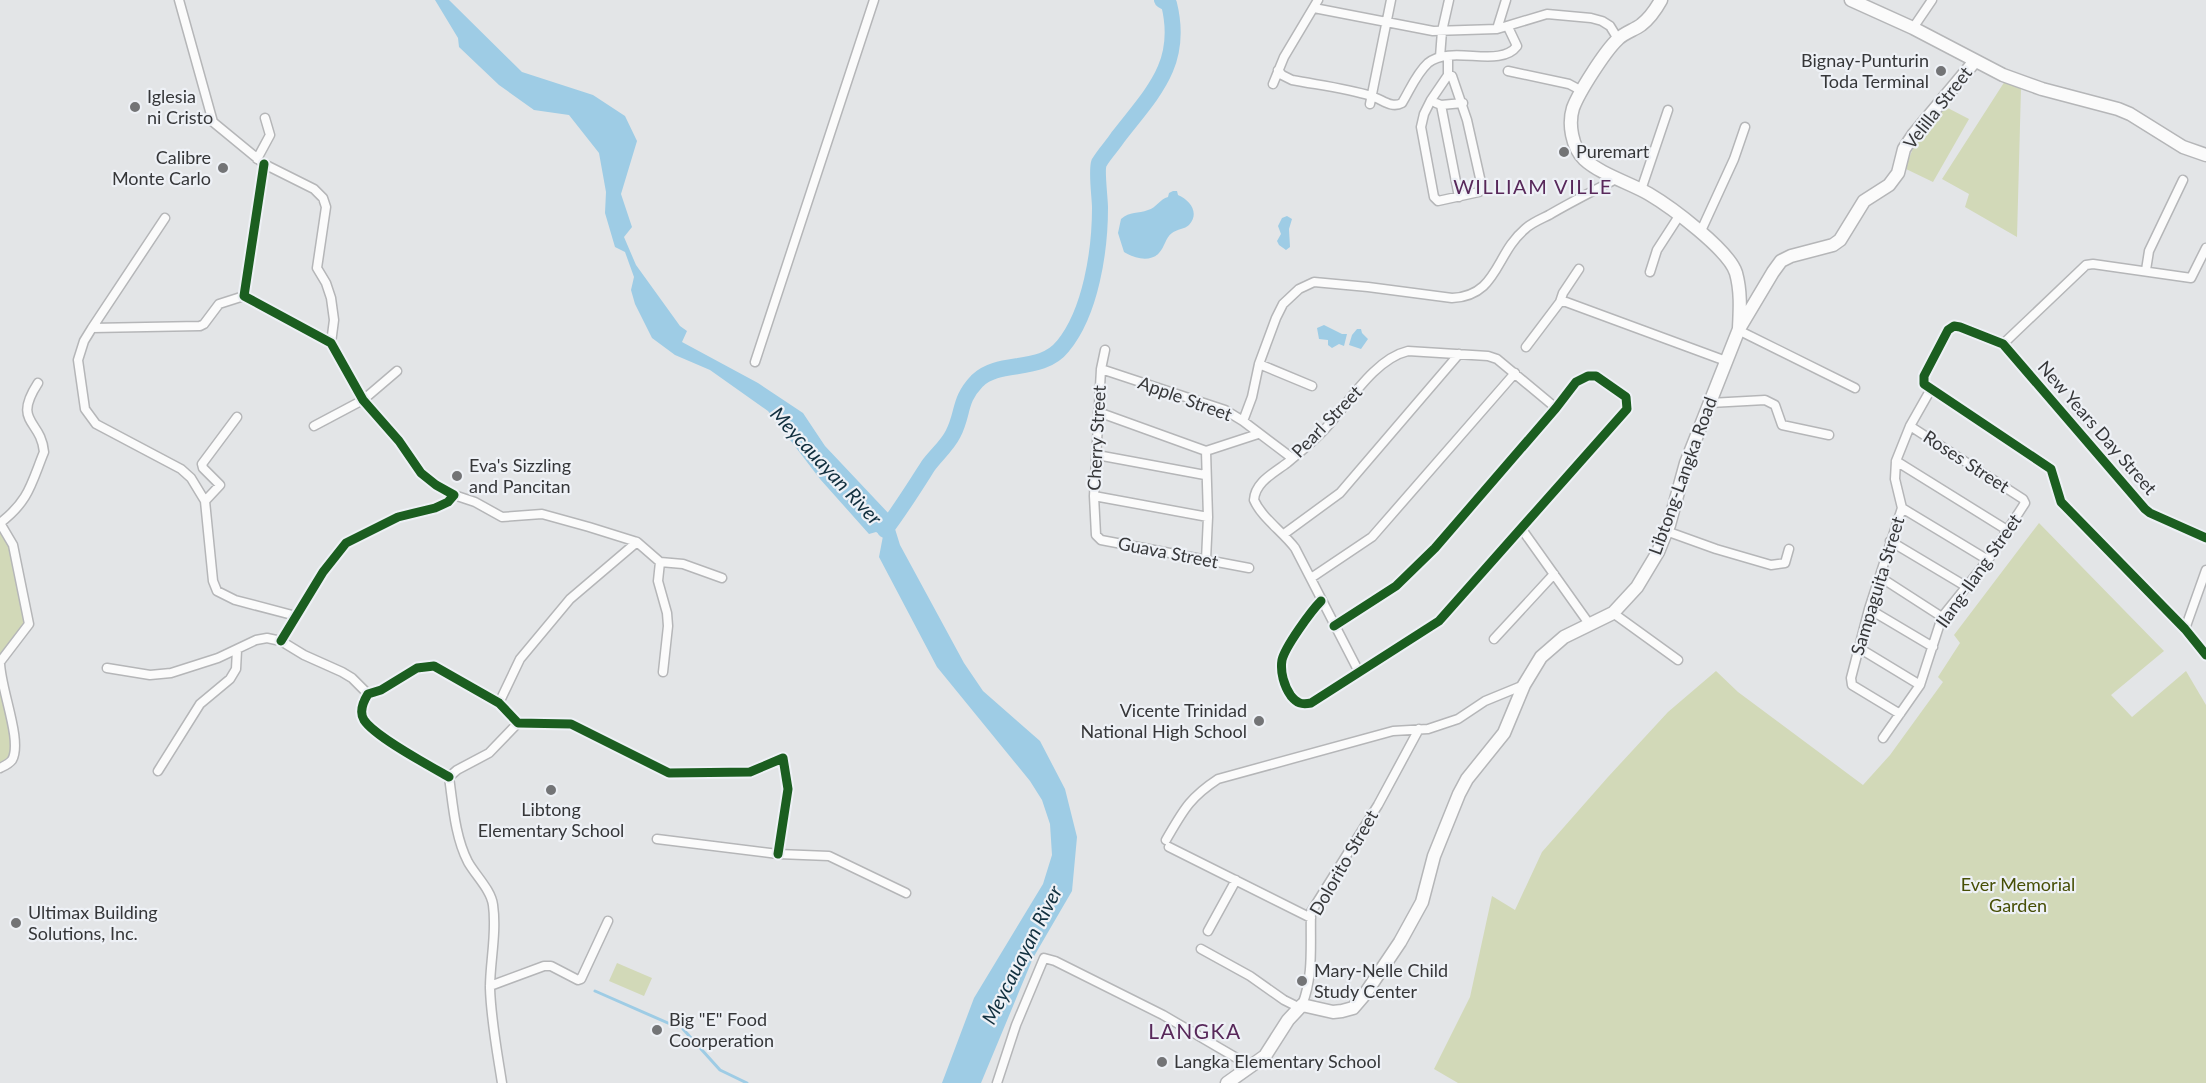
<svg xmlns="http://www.w3.org/2000/svg" width="2206" height="1083" viewBox="0 0 2206 1083" font-family="Lato,sans-serif">
	<style>
		.green { fill: #d2d9b8 }
		.water { fill: #9ecce5 }
		.lines { fill: none; stroke-linecap: round; stroke-linejoin: round }
		.stream { stroke: #9ecce5; stroke-width: 3 }
		.river { stroke: #9ecce5; stroke-width: 16 }
		.street-casing { stroke: #b5b6b8; stroke-width: 11 }
		.secondary-casing { stroke: #b5b6b8; stroke-width: 15 }
		.street { stroke: #fbfbfb; stroke-width: 8 }
		.secondary { stroke: #fbfbfb; stroke-width: 12 }
		.cycleway-casing { stroke: #eef1f6; stroke-width: 13 }
		.cycleway { stroke: #1b5e20; stroke-width: 9 }
		.poi-dot { fill: #737476; stroke: #eef1f6; stroke-width: 2 }
		.labels { text-anchor: middle; stroke-width: 4.5; stroke-linejoin: round; paint-order: stroke }
		.poi-label { font-size: 18px; fill: #363739; stroke: #eef1f6; text-anchor: start }
		.street-label { font-size: 18px; fill: #363739; stroke: #eef1f6 }
		.park-label { font-size: 18px; fill: #474f06; stroke: #eef1f6 }
		.neighbourhood-label { font-size: 20px; letter-spacing: 1.5px; fill: #58285a; stroke: #eef1f6 }
		.water-label { font-size: 20px; font-style: italic; fill: #112f3e; stroke: #eef1f6 }
		.quarter-label { font-size: 21px; letter-spacing: 1.5px; fill: #58285a; stroke: #eef1f6 }
	</style>
	<rect width="100%" height="100%" fill="#e3e5e7"/>
	<path class="green" d="M2005,81L2021,88L2017,237L1965,207L1969,194L1942,179Z
		M1942,105L1969,119L1933,182L1906,169C1912,143 1927,125 1942,105Z
		M0,523L13,545L29,624L0,662L14,730L12,759L0,768Z
		M2039,523L2164,651L2111,695L2132,717L2186,671L2206,705V1083H1458L1434,1069L1470,997L1492,896L1515,910L1542,852L1608,777L1668,712L1716,671L1738,692L1863,785L1890,755L1943,682L1938,677L1960,643L1954,635Z
		M617,963L652,978L644,996L609,981Z"/>
	<path class="water" d="M435,0H449L522,72L593,95L625,116L637,141L621,194L632,227L624,237L636,265L680,326L687,331L682,342L758,383L803,413L825,446L891,516L900,545L964,663L983,691L1040,741L1065,789L1077,837L1072,891L1033,958L981,1083H942L974,998L1043,884L1052,855L1050,824L1042,800L1030,781L937,667L879,557L883,536L876,532L869,534L820,479L768,411L710,370L675,355L652,338L635,304L631,290L634,277L625,252L615,247L605,213L606,192L599,153L569,115L534,110L499,85L459,47L458,38Z
		M1173,191H1177L1178,195C1190,200 1200,213 1189,225C1185,229 1177,229 1172,233C1165,238 1165,247 1159,253C1150,263 1133,258 1124,252L1118,233L1121,219C1130,211 1138,214 1148,210C1156,208 1160,199 1168,197L1169,193Z
		M1287,216L1292,219L1289,229L1290,247L1286,250L1279,245L1277,241L1281,234L1278,226L1282,218Z
		M1324,325L1342,334H1347L1344,346L1339,344L1332,348L1328,345V340L1319,339L1317,328Z
		M1357,329H1361L1362,333L1368,339L1361,349L1349,345L1352,335Z"/>
	<g class="lines">
		<path class="stream" d="M595,991L677,1027
			M683,1029L720,1070L747,1083"/>
		<path class="river" d="M885,530C901,509 914,488 928,466C936,455 947,446 953,434C964,413 958,401 977,381C999,359 1041,374 1063,346C1091,312 1100,250 1100,208C1100,198 1096,170 1099,163C1104,154 1113,145 1118,137C1152,93 1184,64 1169,4L1162,0"/>
		<defs>
			<path id="street" d="M179,0L213,122L264,164L314,189L323,198L326,207L317,268L326,283L331,298L334,320L331,343
				M1314,8L1433,31L1497,29L1547,14L1591,18L1602,21L1610,26L1618,39
				M1913,28L1932,0
				M1497,29L1506,0
				M1448,56V75L1431,100L1424,114L1421,127L1434,197L1438,201L1479,192L1482,187L1467,120L1452,76L1448,75
				M1440,57L1442,31L1449,0
				M1278,70L1282,75L1292,80C1318,85 1346,88 1371,96C1382,99 1391,109 1402,103C1410,90 1416,74 1428,63C1451,44 1500,69 1517,46L1508,27
				M1508,71L1569,84L1582,91
				M1273,84L1284,57L1318,0
				M1436,103L1441,105L1463,103
				M1370,104L1391,0
				M1441,105L1459,197
				M257,159L270,135L265,118
				M264,164L244,296L331,343L363,400L399,441L421,473L436,485L454,495L448,502L435,508L398,517L346,543L323,572L281,641
				M1641,190L1668,110
				M1700,233L1734,159L1745,127
				M2146,270L2149,251L2183,180
				M1650,272L1657,250L1679,216
				M244,296L219,304L204,324L200,326L92,328L84,341L78,360L85,409L96,424L181,469L191,478L205,501L213,581L217,591L235,600L296,616
				M1560,302L1563,293L1579,269
				M92,328L165,218
				M1738,330L1855,388
				M2003,344L2086,265L2093,264L2191,278L2206,248
				M1526,347L1560,302H1566L1726,361
				M1105,350L1101,369L1094,496L1096,535L1101,540L1249,568
				M755,362L874,0
				M1259,364L1312,386
				M1101,369L1225,410L1243,421L1292,458
				M1710,403L1765,400L1775,405L1782,425L1829,435
				M1098,412L1206,451
				M1243,421L1252,397L1259,364L1276,318L1283,304L1299,289L1314,282L1368,287L1452,298C1498,296 1495,254 1525,229C1531,223 1541,219 1549,215C1571,202 1595,190 1618,178
				M314,426L363,400L397,371
				M1097,455L1205,475
				M1896,461L2007,530
				M454,495L475,502L502,517L542,514L589,527L637,542L660,562L683,564L722,578
				M1094,496L1208,517
				M205,501L220,485L203,468L202,464L237,417
				M1902,508L1988,560
				M0,523C29,501 31,484 44,452C41,419 12,423 38,383
				M1521,528L1590,625
				M1666,531L1716,549L1771,565L1785,563L1789,549
				M1284,534L1340,493L1459,354
				M2206,538L2150,513L2145,509L2003,344L1960,327L1954,326L1948,330L1924,376V384L2051,469L2061,502L2185,629L2206,655
				M1890,541L1967,587
				M1206,560L1208,517L1206,451L1258,434
				M660,562L658,581L667,613L668,626L663,672
				M1880,577L1942,617
				M1311,578L1372,537L1515,373
				M1321,601C1311,611 1285,647 1282,660C1280,672 1284,686 1291,696C1297,703 1301,705 1311,703L1439,621L1627,409L1626,397L1596,376H1588L1576,382L1556,408L1435,548L1396,586L1334,626
				M1869,609L1933,647
				M1613,613L1678,660
				M2185,629L2206,570
				M1494,639L1554,574
				M1859,648L1920,685
				M107,668L150,675L171,673L218,658L256,640L267,638L281,641L304,655L342,672L352,678L368,694
				M1359,672L1295,548C1282,531 1262,518 1254,500C1255,482 1274,473 1287,463C1300,452 1313,442 1325,429C1348,404 1374,359 1408,351L1488,356L1497,359L1556,408
				M499,703L520,659L570,599L637,542
				M1900,714L1852,685L1851,678L1869,609L1902,508L1895,479L1896,461L1910,426L1931,389
				M1883,738L1920,685L1942,617L1988,560L2025,503L2023,499L1910,426
				M0,768C4,766 9,764 12,760C23,741 0,688 0,662L29,624L13,545L0,523
				M158,771L200,704L230,679L236,669L237,650
				M449,777C430,766 375,737 364,720C359,712 363,702 368,694L381,690L417,668L434,666L499,703L518,723L571,724L669,773L750,772L783,758L788,789L778,854
				M449,777C453,805 455,837 468,862C476,876 491,890 493,905C497,933 490,961 490,988C491,1020 497,1051 502,1083
				M449,777L457,770L489,753L518,723
				M657,839L778,854L829,856L906,893
				M1166,840C1183,811 1189,798 1218,779L1393,731L1428,729L1458,719L1485,701L1524,685
				M1169,847L1311,918
				M1208,931L1236,880
				M1201,949L1250,976L1284,1000L1298,1007
				M490,986L544,966H551L578,980L581,979L608,921
				M1302,1005C1314,975 1310,944 1311,912L1378,805L1419,729
				M997,1083L1016,1025L1044,958L1055,961L1163,1015L1252,1067"/>
			<path id="secondary" d="M1661,0C1656,9 1650,18 1641,25C1634,30 1624,33 1618,39C1605,51 1579,92 1573,108C1568,124 1572,147 1584,159C1600,174 1630,183 1649,194C1671,207 1729,250 1736,273C1741,291 1740,309 1739,328
				M1851,0L1913,28L2003,75L2042,89L2118,109L2130,114L2183,147L2206,155
				M1227,1083L1265,1056L1288,1020L1302,1005L1333,1012L1342,1011L1353,1008L1365,994L1400,942L1422,902L1434,856L1459,794L1467,779L1504,733L1524,685L1541,657L1564,637L1613,613L1637,587L1658,552L1669,525L1686,463L1739,329L1773,272L1781,261L1791,256L1833,245L1840,240L1864,201L1889,185L1898,173L1904,149L1914,134L1975,61"/>
		</defs>
		<use href="#street" class="street-casing"/>
		<use href="#secondary" class="secondary-casing"/>
		<use href="#street" class="street"/>
		<use href="#secondary" class="secondary"/>
		<defs>
			<path id="cycleway" d="M264,164L244,296L331,343L363,400L399,441L421,473L436,485L454,495L448,502L435,508L398,517L346,543L323,572L281,641
				M2206,538L2150,513L2145,509L2003,344L1960,327L1954,326L1948,330L1924,376V384L2051,469L2061,502L2185,629L2206,655
				M1321,601C1311,611 1285,647 1282,660C1280,672 1284,686 1291,696C1297,703 1301,705 1311,703L1439,621L1627,409L1626,397L1596,376H1588L1576,382L1556,408L1435,548L1396,586L1334,626
				M449,777C430,766 375,737 364,720C359,712 363,702 368,694L381,690L417,668L434,666L499,703L518,723L571,724L669,773L750,772L783,758L788,789L778,854"/>
		</defs>
		<use href="#cycleway" class="cycleway-casing"/>
		<use href="#cycleway" class="cycleway"/>
	</g>
	<g class="poi-dot">
		<circle cx="1941" cy="71" r="6"/>
		<circle cx="135" cy="107" r="6"/>
		<circle cx="1564" cy="152" r="6"/>
		<circle cx="223" cy="168" r="6"/>
		<circle cx="457" cy="476" r="6"/>
		<circle cx="1259" cy="721" r="6"/>
		<circle cx="551" cy="790" r="6"/>
		<circle cx="16" cy="923" r="6"/>
		<circle cx="1302" cy="981" r="6"/>
		<circle cx="657" cy="1030" r="6"/>
		<circle cx="1162" cy="1062" r="6"/>
	</g>
	<g class="labels">
		<g class="poi-label">
			<text x="1929" y="67" text-anchor="end">Bignay-Punturin<tspan x="1929" dy="21">Toda Terminal</tspan></text>
			<text x="147" y="103">Iglesia<tspan x="147" dy="21">ni Cristo</tspan></text>
			<text x="1576" y="158">Puremart</text>
			<text x="211" y="164" text-anchor="end">Calibre<tspan x="211" dy="21">Monte Carlo</tspan></text>
			<text x="469" y="472">Eva's Sizzling<tspan x="469" dy="21">and Pancitan</tspan></text>
			<text x="1247" y="717" text-anchor="end">Vicente Trinidad<tspan x="1247" dy="21">National High School</tspan></text>
			<text x="551" y="816" text-anchor="middle">Libtong<tspan x="551" dy="21">Elementary School</tspan></text>
			<text x="28" y="919">Ultimax Building<tspan x="28" dy="21">Solutions, Inc.</tspan></text>
			<text x="1314" y="977">Mary-Nelle Child<tspan x="1314" dy="21">Study Center</tspan></text>
			<text x="669" y="1026">Big "E" Food<tspan x="669" dy="21">Coorperation</tspan></text>
			<text x="1174" y="1068">Langka Elementary School</text>
		</g>
		<g class="street-label">
			<text transform="translate(1938 108) rotate(-52)" y="6">Velilla Street</text>
			<text transform="translate(1185 399) rotate(20)" y="6">Apple Street</text>
			<text transform="translate(1327 422) rotate(-46)" y="6">Pearl Street</text>
			<text transform="translate(2097 428) rotate(49)" y="6">New Years Day Street</text>
			<text transform="translate(1097 438) rotate(-87)" y="6">Cherry Street</text>
			<text transform="translate(1966 462) rotate(33)" y="6">Roses Street</text>
			<text transform="translate(1683 476) rotate(-70)" y="6">Libtong-Langka Road</text>
			<text transform="translate(1168 553) rotate(11)" y="6">Guava Street</text>
			<text transform="translate(1979 571) rotate(-55)" y="6">Ilang-Ilang Street</text>
			<text transform="translate(1878 586) rotate(-73)" y="6">Sampaguita Street</text>
			<text transform="translate(1344 863) rotate(-60)" y="6">Dolorito Street</text>
		</g>
		<g class="park-label">
			<text x="2018" y="891">Ever Memorial<tspan x="2018" dy="21">Garden</tspan></text>
		</g>
		<g class="neighbourhood-label">
			<text x="1533" y="194">WILLIAM VILLE</text>
		</g>
		<g class="water-label">
			<text transform="translate(826 466) rotate(47)" y="7">Meycauayan River</text>
			<text transform="translate(1022 955) rotate(-63)" y="7">Meycauayan River</text>
		</g>
		<g class="quarter-label">
			<text x="1195" y="1039">LANGKA</text>
		</g>
	</g>
</svg>
